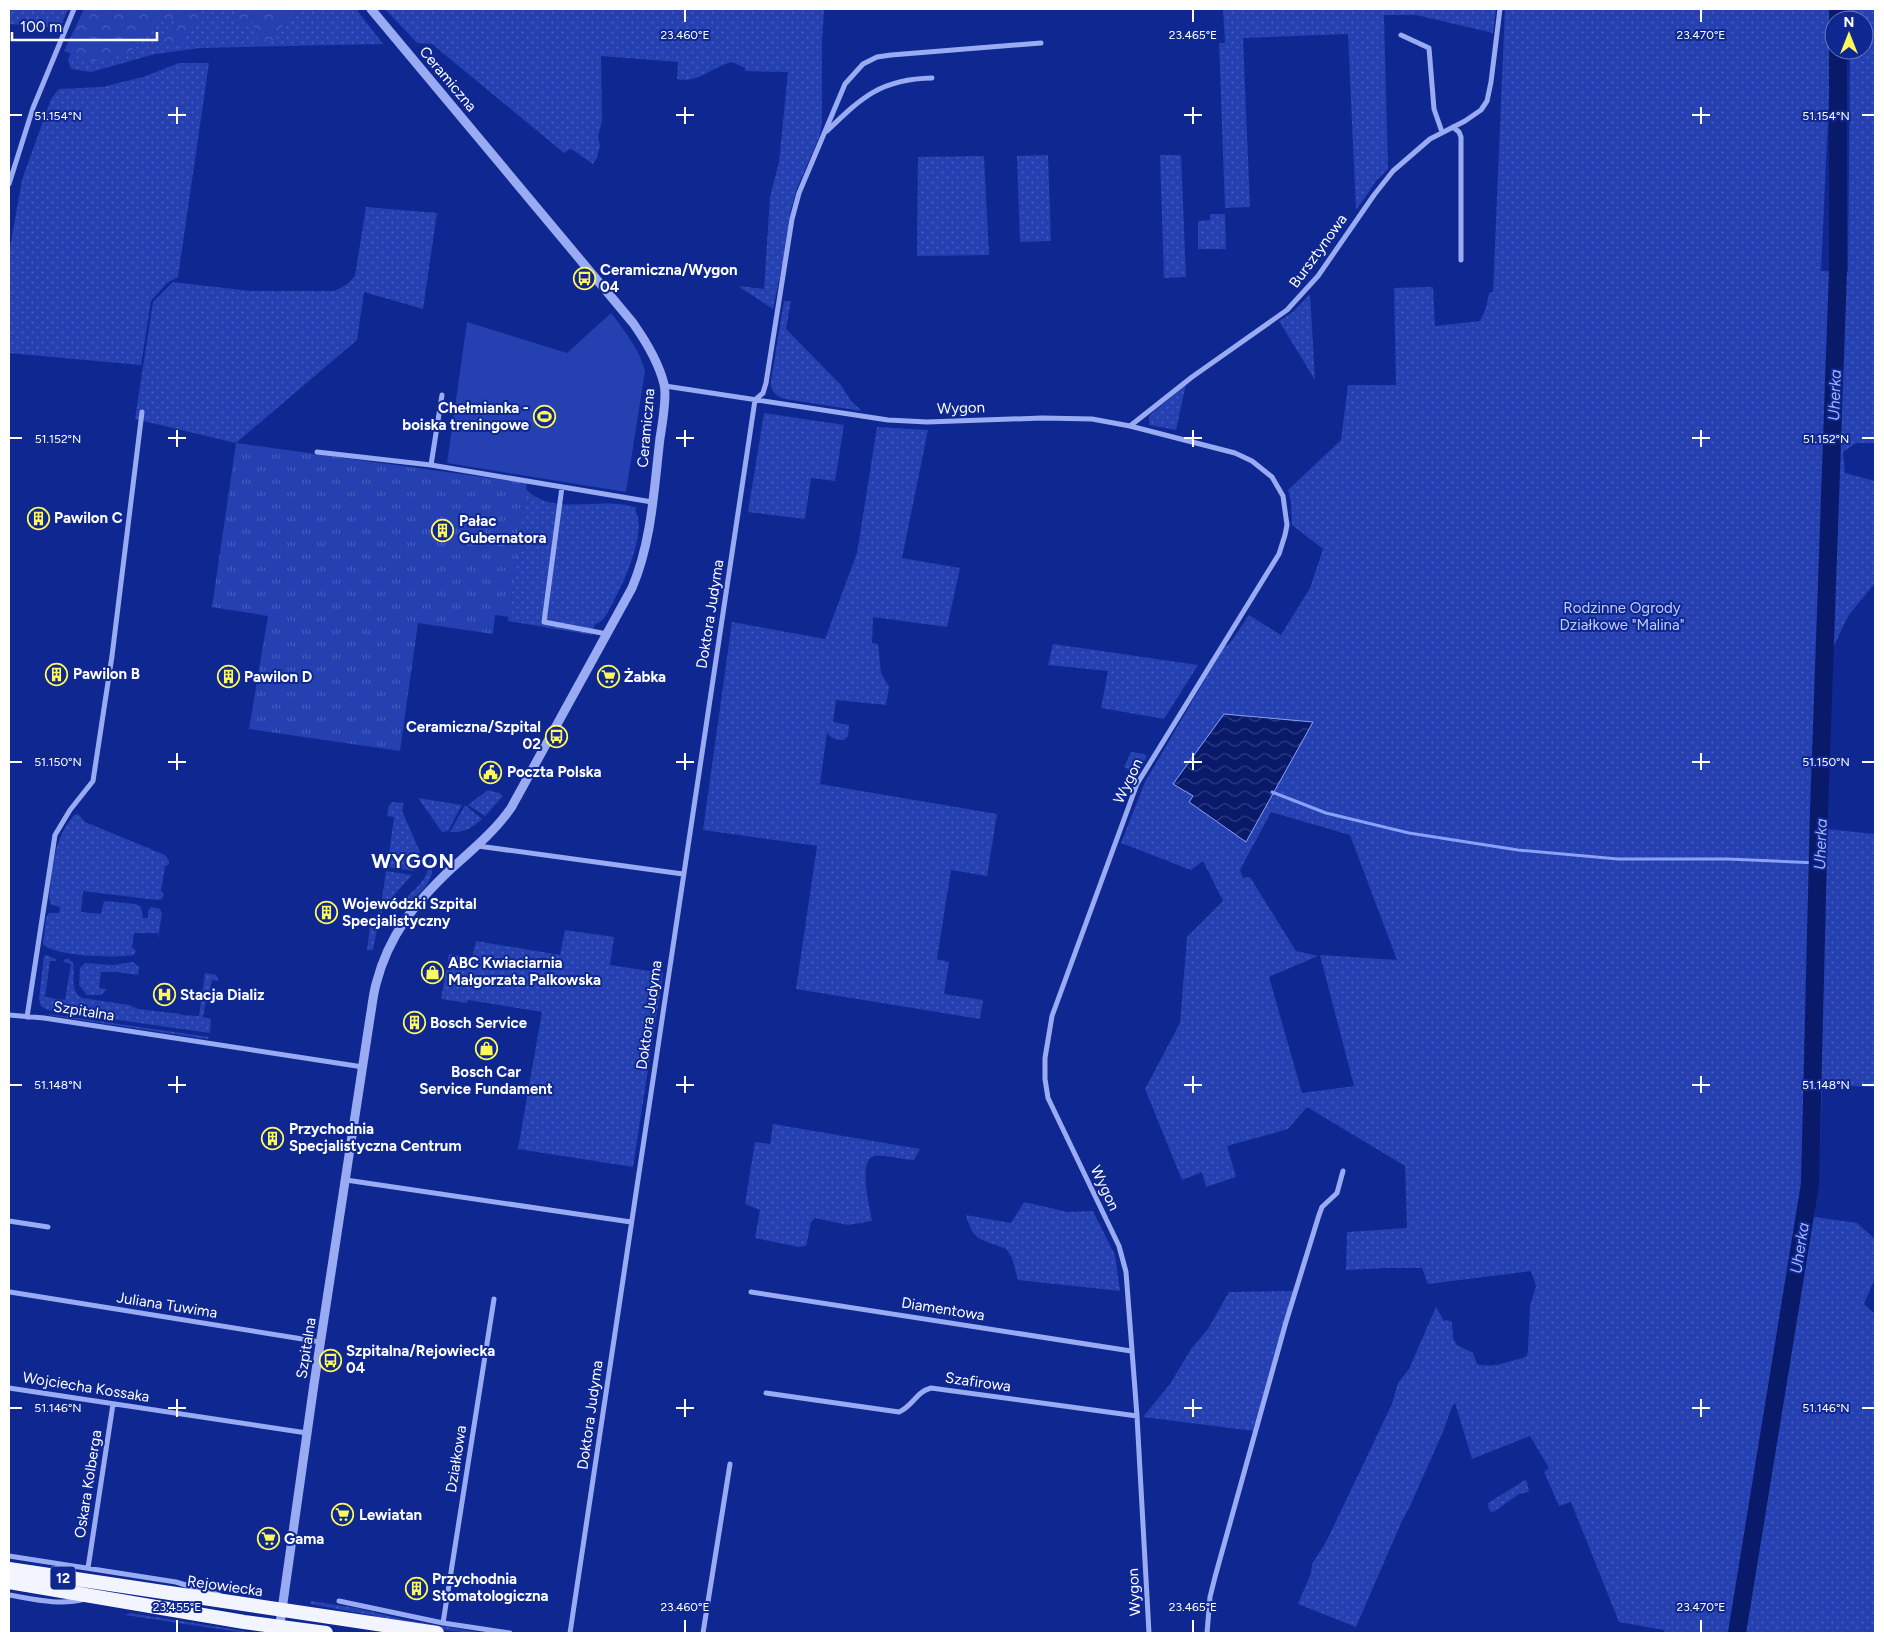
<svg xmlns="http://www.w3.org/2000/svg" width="1884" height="1642" viewBox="0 0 1884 1642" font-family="Figtree,sans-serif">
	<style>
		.grass { fill: url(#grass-dots); fill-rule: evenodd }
		.forest { fill: url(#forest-crowns) }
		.park { fill: url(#park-tufts) }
		.pitch { fill: #2440b1 }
		.water { fill: url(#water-waves); stroke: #8aa1f7 }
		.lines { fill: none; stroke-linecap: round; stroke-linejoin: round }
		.stream { stroke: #8aa1f7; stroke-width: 3 }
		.river { stroke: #091a6b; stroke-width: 18 }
		.minor { stroke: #99abf3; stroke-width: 5 }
		.tertiary { stroke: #99abf3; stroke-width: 9 }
		.trunk { stroke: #f2f4ff; stroke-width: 14 }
		.ticks { fill: none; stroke: #fff; stroke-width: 2 }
		.labels { text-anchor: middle; stroke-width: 4; stroke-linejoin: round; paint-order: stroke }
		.shield { fill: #0f2790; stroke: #b7bede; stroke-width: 1 }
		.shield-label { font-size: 14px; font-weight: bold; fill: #fff }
		.street-label { font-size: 15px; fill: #fff; stroke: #0f2790 }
		.poi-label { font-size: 15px; font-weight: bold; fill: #fff; stroke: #0f2790; text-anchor: start }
		.park-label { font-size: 15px; fill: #c0cdfe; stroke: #0f2790 }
		.water-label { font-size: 16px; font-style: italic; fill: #a4b6fa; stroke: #0f2790 }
		.district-label { font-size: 20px; font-weight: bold; letter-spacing: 1px; fill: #fff; stroke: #0f2790 }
		.ticks-label { font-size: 12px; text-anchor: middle; fill: #fff; stroke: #0f2790; stroke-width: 4; stroke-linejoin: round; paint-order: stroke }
	</style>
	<defs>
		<pattern id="grass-dots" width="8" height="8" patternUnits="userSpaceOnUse" patternTransform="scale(1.25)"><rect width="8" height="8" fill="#2440b1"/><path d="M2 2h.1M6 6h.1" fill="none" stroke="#455dbd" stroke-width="1.8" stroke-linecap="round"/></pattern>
		<pattern id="forest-crowns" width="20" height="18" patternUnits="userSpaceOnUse" patternTransform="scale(1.25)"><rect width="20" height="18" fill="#2440b1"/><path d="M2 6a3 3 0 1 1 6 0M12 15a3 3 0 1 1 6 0" fill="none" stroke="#455dbd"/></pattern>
		<pattern id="park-tufts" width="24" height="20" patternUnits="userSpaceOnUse" patternTransform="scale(1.25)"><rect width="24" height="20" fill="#2440b1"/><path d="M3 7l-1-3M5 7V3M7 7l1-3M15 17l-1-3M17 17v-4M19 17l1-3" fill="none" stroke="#455dbd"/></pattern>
		<pattern id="water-waves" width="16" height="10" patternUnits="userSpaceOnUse" patternTransform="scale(1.25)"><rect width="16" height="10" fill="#091a6b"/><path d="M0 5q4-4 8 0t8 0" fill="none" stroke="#2e3c81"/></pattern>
	</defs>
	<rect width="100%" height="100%" fill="#0f2790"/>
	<path class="grass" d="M9,9H68L60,28L9,24Z
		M87,9H356L383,44L200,48L155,54L91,72L71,69L68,60Z
		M385,9H824L822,41V123L820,135L797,188L790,213L785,253L773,309L738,286L764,289L770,197L779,162L788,72L745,71V68L732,62C714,66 697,84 677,79L678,62L601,56L602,120L598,137L600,145L597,158L593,164L573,150L570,149L564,153L432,44L417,43Z
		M1223,9H1496L1493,33L1416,15H1384L1388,169L1377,180L1356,210L1348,34L1243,38L1250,207L1225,208L1219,43H1225Z
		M1505,9H1833L1821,271L1848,272L1850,50H1864V20H1850L1851,9H1875V443H1856L1843,452L1845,473L1875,481V583L1848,616L1832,650L1827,829L1875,834V1087L1822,1085L1820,1148L1814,1217L1857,1223L1875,1239V1278L1864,1304L1875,1314V1633H1664V1630L1619,1622L1571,1502L1559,1506L1544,1472L1549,1468L1530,1436L1472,1459L1455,1403L1452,1407L1442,1434L1410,1506L1401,1523L1356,1627L1298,1604L1311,1573L1312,1564L1326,1542L1361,1469L1392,1404L1398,1383L1409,1369L1436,1307L1444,1321L1447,1320L1452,1322L1453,1338L1457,1345L1473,1353L1477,1364C1492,1369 1509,1361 1523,1358L1527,1356L1528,1350L1530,1306L1536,1286L1531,1271L1428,1284L1422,1268H1387L1346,1270L1347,1232L1407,1228L1405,1166L1307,1107L1288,1129L1227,1146L1236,1177L1206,1187L1202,1172L1182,1180L1145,1089L1180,1023L1187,937L1223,901L1203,861L1191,870L1121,843L1145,782L1224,647L1230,643L1249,615L1281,635L1310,588L1323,549L1292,525L1291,502L1288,490L1341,440L1348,385H1396L1394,288L1433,287L1435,326L1480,321L1486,308L1489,293L1493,292ZM1271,812L1350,835L1397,960L1320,955L1354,1086L1302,1093L1269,977L1318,956L1296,951L1250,877L1243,878L1240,870Z
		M179,63H209L178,277L167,283L151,301L141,365L9,353V253L22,180L51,99L59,89L102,87L143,77Z
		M1048,155L1051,241L1020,242L1017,156Z
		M1160,155H1181L1186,277L1164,278Z
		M984,156L989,255L917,256L918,157Z
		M366,207L437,213L423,309L364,292L357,340L236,443L135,419L153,302L173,282L250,291H333C343,288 348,284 355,276Z
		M1210,214H1225L1226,249H1198V221L1210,220Z
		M1310,294L1315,380L1279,321L1294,311Z
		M784,301H791L786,329L841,385L851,401L862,411L785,399C776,397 770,391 771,381Z
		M1186,384L1176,430L1149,425V416Z
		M764,413L844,425L835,481L811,478L805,519L748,512Z
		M877,427L928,430L902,558L960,568L947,627L873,617L872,643L878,644L881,673L889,687L886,705L836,700L833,722L849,725L848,736L844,740C836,740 832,739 827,733L820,784L997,814L987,876L951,870L937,959L949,962L944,994L983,1000L980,1019L796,989L817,846L703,830L732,622L825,639L857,553Z
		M526,489C553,518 603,495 637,508L635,510C648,530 623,585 612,604C608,612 604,622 595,624L592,635L508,621Z
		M1053,644L1198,665L1164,719L1101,708L1108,671L1048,665Z
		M1131,752L1144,754L1147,756L1137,773L1124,767Z
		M488,790L499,793L503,796L485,816L468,805Z
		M418,798L462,805L448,831L442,832Z
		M393,802L404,803L402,811L420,852L417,857L414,871L380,866L388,862L394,817L387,816L389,805Z
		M465,805L482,819C472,828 464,833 450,832Z
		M78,814L85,822L165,855L169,861V864L165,866L161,891L164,895L162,899L156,900L83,891L81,912L101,914L104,901L136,904L141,907L143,918H148V911L151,907L160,909L162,914L158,938V933H134L132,947L136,951L134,955C117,958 55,957 43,944L46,918L49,913H59L60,907L51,905L49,898C52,869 54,838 74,815Z
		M431,860C438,886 412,898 395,912C405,894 429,884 429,862Z
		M386,871L412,875L387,903L382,911L379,919L373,950H367L371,918L379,919Z
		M565,930L614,937L610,965L663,973L633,1167L518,1149L542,1012L468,1000L467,1003L441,999L449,954L472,958L476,941L560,955Z
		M46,955L56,959V961H50L45,997L65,1000L71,964L63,962L65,959H69L73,963C76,977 68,989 82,998L129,1005L138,1009L181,1014V1015L199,1016L205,973L216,975L219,981L212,980L209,994L216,996V998L211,1001H206L203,1017L211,1019L210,1033L47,1010L41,1006L39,999L44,956Z
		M133,962L139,967L138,975L117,972H101L99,988L107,989L101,995H87L79,985L80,968L85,963L113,965Z
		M49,1014L209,1037L207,1039L48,1015Z
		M773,1124L920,1149L914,1160C901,1160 888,1155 875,1156C857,1158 870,1208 872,1221L848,1225L815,1218L811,1222L806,1246L799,1247L755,1238L760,1210L745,1204L755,1142L770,1144Z
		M1024,1202L1068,1212L1093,1211L1115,1255L1120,1291L1018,1280L1012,1258L1006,1249C983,1239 973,1243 966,1215L1011,1223Z
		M1293,1291L1254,1431L1143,1417L1170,1384L1191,1349L1208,1329L1229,1292Z
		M1525,1480L1527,1482L1529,1492L1519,1494L1495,1511L1491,1512L1489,1509L1488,1503Z
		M311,1601L356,1608L406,1620L483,1633C447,1633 411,1624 376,1618L375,1616L310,1604Z
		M130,1613L245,1631V1633L125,1615Z"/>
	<path class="forest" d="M84,9H204L182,44L161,43L175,21L159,16L130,52L93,62L64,51Z
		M235,9H297L286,20L275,39L260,46L252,21L234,26Z"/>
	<path class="park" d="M236,443L527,483L509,617L495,615L493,634L418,623L400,751L249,729L268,616L212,607Z"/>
	<path class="pitch" d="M611,313C624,330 640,350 645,371L626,492L447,463L467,322L567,353Z"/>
	<path class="water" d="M1224,714L1313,722L1246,842L1189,802L1193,796L1173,784Z"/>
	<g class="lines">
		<path class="stream" d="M1272,792L1326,813L1409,833L1518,850L1618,859H1728L1818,863"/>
		<path class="river" d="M1838,20V9
			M1737,1633L1810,1184L1819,812L1838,270V50"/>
		<path class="minor" d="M1401,35L1429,48L1434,109L1442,132
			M1453,127L1459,132L1461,137V260
			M827,131C862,97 881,79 932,78
			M9,184L33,108L74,9
			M665,386L888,420L927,422L1042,418L1092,419L1130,426L1235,453L1252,461L1272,477L1283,496L1287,525L1285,535L1279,554L1137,784L1052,1016L1045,1058V1079L1048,1098L1119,1246L1126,1272L1137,1416L1149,1633
			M1130,426L1192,377L1287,310L1318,276L1374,195L1393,171L1430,139L1465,121L1481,110L1487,101L1491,82L1500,9
			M317,452L431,465L652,502
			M431,465L442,395
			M562,487L544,622L607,634
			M478,846L683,874
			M9,1015L44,1018L363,1067
			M27,1017L55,835L70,810L93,781L112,656L142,412
			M346,1180L631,1222
			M9,1221L48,1227
			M10,1292L321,1342
			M751,1292L1131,1351
			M9,1388L307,1433
			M766,1393L899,1412C913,1406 916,1392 931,1388L1137,1416
			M9,1556L176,1582L219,1595
			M88,1568L113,1404
			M9,1595C33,1599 60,1606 85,1599
			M339,1601L443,1623L510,1633
			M443,1623L494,1299
			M570,1633L755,400L763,393L766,383L792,219L799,193L845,84L863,64L877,57L891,55L1041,43
			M703,1633L730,1464
			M1207,1633L1210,1597L1215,1577L1286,1322L1319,1215L1322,1207L1337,1193L1343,1171"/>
		<path class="tertiary" d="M279,1631L314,1384L370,1018C372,1007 373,995 376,984C389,934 415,903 452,868C473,849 494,832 511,808L632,588C652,541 654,488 660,438C662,426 667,395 664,384C659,364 645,340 633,323L371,9"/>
		<path class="trunk" d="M9,1569L437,1633
			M9,1582L244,1622L326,1633"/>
	</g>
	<path class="ticks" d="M685,10V22M1193,10V22M1701,10V22M177,107V124M685,107V124M1193,107V124M1701,107V124M10,115H22M168,115H186M676,115H694M1184,115H1202M1692,115H1710M1862,115H1874M177,430V447M685,430V447M1193,430V447M1701,430V447M10,438H22M168,438H186M676,438H694M1184,438H1202M1692,438H1710M1862,438H1874M177,753V770M685,753V770M1193,753V770M1701,753V770M10,762H22M168,762H186M676,762H694M1184,762H1202M1692,762H1710M1862,762H1874M177,1076V1093M685,1076V1093M1193,1076V1093M1701,1076V1093M10,1085H22M168,1085H186M676,1085H694M1184,1085H1202M1692,1085H1710M1862,1085H1874M177,1399V1417M685,1399V1417M1193,1399V1417M1701,1399V1417M10,1408H22M168,1408H186M676,1408H694M1184,1408H1202M1692,1408H1710M1862,1408H1874M177,1620V1632M685,1620V1632M1193,1620V1632M1701,1620V1632"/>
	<defs>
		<symbol id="bus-ring" viewBox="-11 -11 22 22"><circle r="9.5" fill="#0f2790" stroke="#fff85b" stroke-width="1.5"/><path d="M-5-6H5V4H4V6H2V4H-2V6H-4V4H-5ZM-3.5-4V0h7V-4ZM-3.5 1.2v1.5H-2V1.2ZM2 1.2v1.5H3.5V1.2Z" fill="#fff85b"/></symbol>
		<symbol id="stadium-ring" viewBox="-11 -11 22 22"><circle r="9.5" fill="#0f2790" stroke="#fff85b" stroke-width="1.5"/><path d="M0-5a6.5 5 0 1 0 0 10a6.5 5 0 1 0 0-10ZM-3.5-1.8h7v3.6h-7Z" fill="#fff85b"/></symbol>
		<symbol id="building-ring" viewBox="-11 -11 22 22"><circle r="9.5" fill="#0f2790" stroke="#fff85b" stroke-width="1.5"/><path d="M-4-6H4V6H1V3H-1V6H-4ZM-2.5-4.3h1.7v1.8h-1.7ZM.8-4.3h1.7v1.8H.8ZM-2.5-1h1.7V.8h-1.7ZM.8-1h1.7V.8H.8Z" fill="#fff85b"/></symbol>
		<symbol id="supermarket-ring" viewBox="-11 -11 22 22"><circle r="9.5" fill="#0f2790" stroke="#fff85b" stroke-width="1.5"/><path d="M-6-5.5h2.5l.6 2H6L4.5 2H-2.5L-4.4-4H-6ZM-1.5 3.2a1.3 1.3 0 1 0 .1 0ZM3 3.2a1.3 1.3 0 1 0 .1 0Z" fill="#fff85b"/></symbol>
		<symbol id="civic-ring" viewBox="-11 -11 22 22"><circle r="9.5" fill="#0f2790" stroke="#fff85b" stroke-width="1.5"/><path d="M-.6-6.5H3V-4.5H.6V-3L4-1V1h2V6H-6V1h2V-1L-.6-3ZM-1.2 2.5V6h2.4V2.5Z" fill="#fff85b"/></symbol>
		<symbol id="shop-ring" viewBox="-11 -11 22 22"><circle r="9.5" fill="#0f2790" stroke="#fff85b" stroke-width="1.5"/><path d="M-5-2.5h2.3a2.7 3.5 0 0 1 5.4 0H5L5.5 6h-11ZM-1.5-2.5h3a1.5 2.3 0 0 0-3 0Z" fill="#fff85b"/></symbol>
		<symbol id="hospital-ring" viewBox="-11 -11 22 22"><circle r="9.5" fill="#0f2790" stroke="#fff85b" stroke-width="1.5"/><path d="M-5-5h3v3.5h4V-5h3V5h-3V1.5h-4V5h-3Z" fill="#fff85b"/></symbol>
	</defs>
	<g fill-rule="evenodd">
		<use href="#bus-ring" x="572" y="266" width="25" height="25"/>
		<use href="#stadium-ring" x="532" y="404" width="25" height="25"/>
		<use href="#building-ring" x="26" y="506" width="25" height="25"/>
		<use href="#building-ring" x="430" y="518" width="25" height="25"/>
		<use href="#building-ring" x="44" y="662" width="25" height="25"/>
		<use href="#building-ring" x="216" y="664" width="25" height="25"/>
		<use href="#supermarket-ring" x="596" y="664" width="25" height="25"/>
		<use href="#bus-ring" x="544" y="724" width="25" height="25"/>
		<use href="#civic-ring" x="478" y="760" width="25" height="25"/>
		<use href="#building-ring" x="314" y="900" width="25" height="25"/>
		<use href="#shop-ring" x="420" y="960" width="25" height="25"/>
		<use href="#hospital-ring" x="152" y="982" width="25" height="25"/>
		<use href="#building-ring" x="402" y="1010" width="25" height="25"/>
		<use href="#shop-ring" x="474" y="1036" width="25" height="25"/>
		<use href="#building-ring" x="260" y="1126" width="25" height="25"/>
		<use href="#bus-ring" x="318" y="1348" width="25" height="25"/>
		<use href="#supermarket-ring" x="330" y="1502" width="25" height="25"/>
		<use href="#supermarket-ring" x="256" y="1526" width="25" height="25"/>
		<use href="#building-ring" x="404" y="1576" width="25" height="25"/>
	</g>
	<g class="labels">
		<rect class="shield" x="50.5" y="1566.5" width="25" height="23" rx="4"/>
		<g class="shield-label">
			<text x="63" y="1583">12</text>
		</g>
		<g class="street-label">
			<text transform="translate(448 79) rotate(50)" y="5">Ceramiczna</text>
			<text transform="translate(1318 251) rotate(-54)" y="5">Bursztynowa</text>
			<text transform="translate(961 408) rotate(-2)" y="5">Wygon</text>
			<text transform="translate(646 428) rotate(-85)" y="5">Ceramiczna</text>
			<text transform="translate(710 614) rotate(-81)" y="5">Doktora Judyma</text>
			<text transform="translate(1128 781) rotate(-64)" y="5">Wygon</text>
			<text transform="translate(84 1011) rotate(9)" y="5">Szpitalna</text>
			<text transform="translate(649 1015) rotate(-82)" y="5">Doktora Judyma</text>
			<text transform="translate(1105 1188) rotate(65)" y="5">Wygon</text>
			<text transform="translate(167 1305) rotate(9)" y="5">Juliana Tuwima</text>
			<text transform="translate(943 1309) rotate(9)" y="5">Diamentowa</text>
			<text transform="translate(306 1348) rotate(-81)" y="5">Szpitalna</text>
			<text transform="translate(978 1382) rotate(8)" y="5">Szafirowa</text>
			<text transform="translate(86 1387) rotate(9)" y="5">Wojciecha Kossaka</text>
			<text transform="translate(590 1415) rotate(-82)" y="5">Doktora Judyma</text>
			<text transform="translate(456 1459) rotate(-81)" y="5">Działkowa</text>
			<text transform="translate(88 1484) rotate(-81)" y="5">Oskara Kolberga</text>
			<text transform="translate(225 1586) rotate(8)" y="5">Rejowiecka</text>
			<text transform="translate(1134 1592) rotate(-93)" y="5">Wygon</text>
		</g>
		<g class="poi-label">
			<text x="600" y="275">Ceramiczna/Wygon<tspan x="600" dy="17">04</tspan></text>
			<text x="529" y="413" text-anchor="end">Chełmianka -<tspan x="529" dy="17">boiska treningowe</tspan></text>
			<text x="54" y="523">Pawilon C</text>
			<text x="459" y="526">Pałac<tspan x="459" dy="17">Gubernatora</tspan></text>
			<text x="73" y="679">Pawilon B</text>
			<text x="244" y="682">Pawilon D</text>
			<text x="624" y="682">Żabka</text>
			<text x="541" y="732" text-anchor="end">Ceramiczna/Szpital<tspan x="541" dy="17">02</tspan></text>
			<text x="507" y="777">Poczta Polska</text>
			<text x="342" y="909">Wojewódzki Szpital<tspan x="342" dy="17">Specjalistyczny</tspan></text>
			<text x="448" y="968">ABC Kwiaciarnia<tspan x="448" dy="17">Małgorzata Palkowska</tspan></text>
			<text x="180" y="1000">Stacja Dializ</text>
			<text x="430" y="1028">Bosch Service</text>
			<text x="486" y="1077" text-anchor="middle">Bosch Car<tspan x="486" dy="17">Service Fundament</tspan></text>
			<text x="289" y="1134">Przychodnia<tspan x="289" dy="17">Specjalistyczna Centrum</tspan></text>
			<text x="346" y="1356">Szpitalna/Rejowiecka<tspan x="346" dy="17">04</tspan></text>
			<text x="359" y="1520">Lewiatan</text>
			<text x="284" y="1544">Gama</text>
			<text x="432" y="1584">Przychodnia<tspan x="432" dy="17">Stomatologiczna</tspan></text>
		</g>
		<g class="park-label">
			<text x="1622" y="613">Rodzinne Ogrody<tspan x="1622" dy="17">Działkowe "Malina"</tspan></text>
		</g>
		<g class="water-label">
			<text transform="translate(1834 395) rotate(-88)" y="6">Uherka</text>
			<text transform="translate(1820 844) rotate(-88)" y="6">Uherka</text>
			<text transform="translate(1799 1248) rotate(-81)" y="6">Uherka</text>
		</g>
		<g class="district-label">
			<text x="413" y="868">WYGON</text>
		</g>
	</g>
	<g class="ticks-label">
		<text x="685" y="39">23.460°E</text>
		<text x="1193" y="39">23.465°E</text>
		<text x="1701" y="39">23.470°E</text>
		<text x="58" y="120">51.154°N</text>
		<text x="1826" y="120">51.154°N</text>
		<text x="58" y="443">51.152°N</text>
		<text x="1826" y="443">51.152°N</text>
		<text x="58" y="766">51.150°N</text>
		<text x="1826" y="766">51.150°N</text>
		<text x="58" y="1089">51.148°N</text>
		<text x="1826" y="1089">51.148°N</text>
		<text x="58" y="1412">51.146°N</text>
		<text x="1826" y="1412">51.146°N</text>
		<text x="177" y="1611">23.455°E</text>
		<text x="685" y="1611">23.460°E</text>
		<text x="1193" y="1611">23.465°E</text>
		<text x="1701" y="1611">23.470°E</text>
	</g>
	<rect width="1884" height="1642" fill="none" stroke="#ffffff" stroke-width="20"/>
	<g transform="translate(1849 35)"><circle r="24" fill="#0f2790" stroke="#6f7dbc"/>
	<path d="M0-4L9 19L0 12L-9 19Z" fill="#fff85b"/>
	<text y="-8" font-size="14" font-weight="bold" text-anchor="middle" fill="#ffffff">N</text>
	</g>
	<path d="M12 32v8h145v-8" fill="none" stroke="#ffffff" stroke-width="2.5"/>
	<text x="20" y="32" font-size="15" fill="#ffffff" stroke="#0f2790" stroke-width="4" paint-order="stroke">100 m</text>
</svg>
